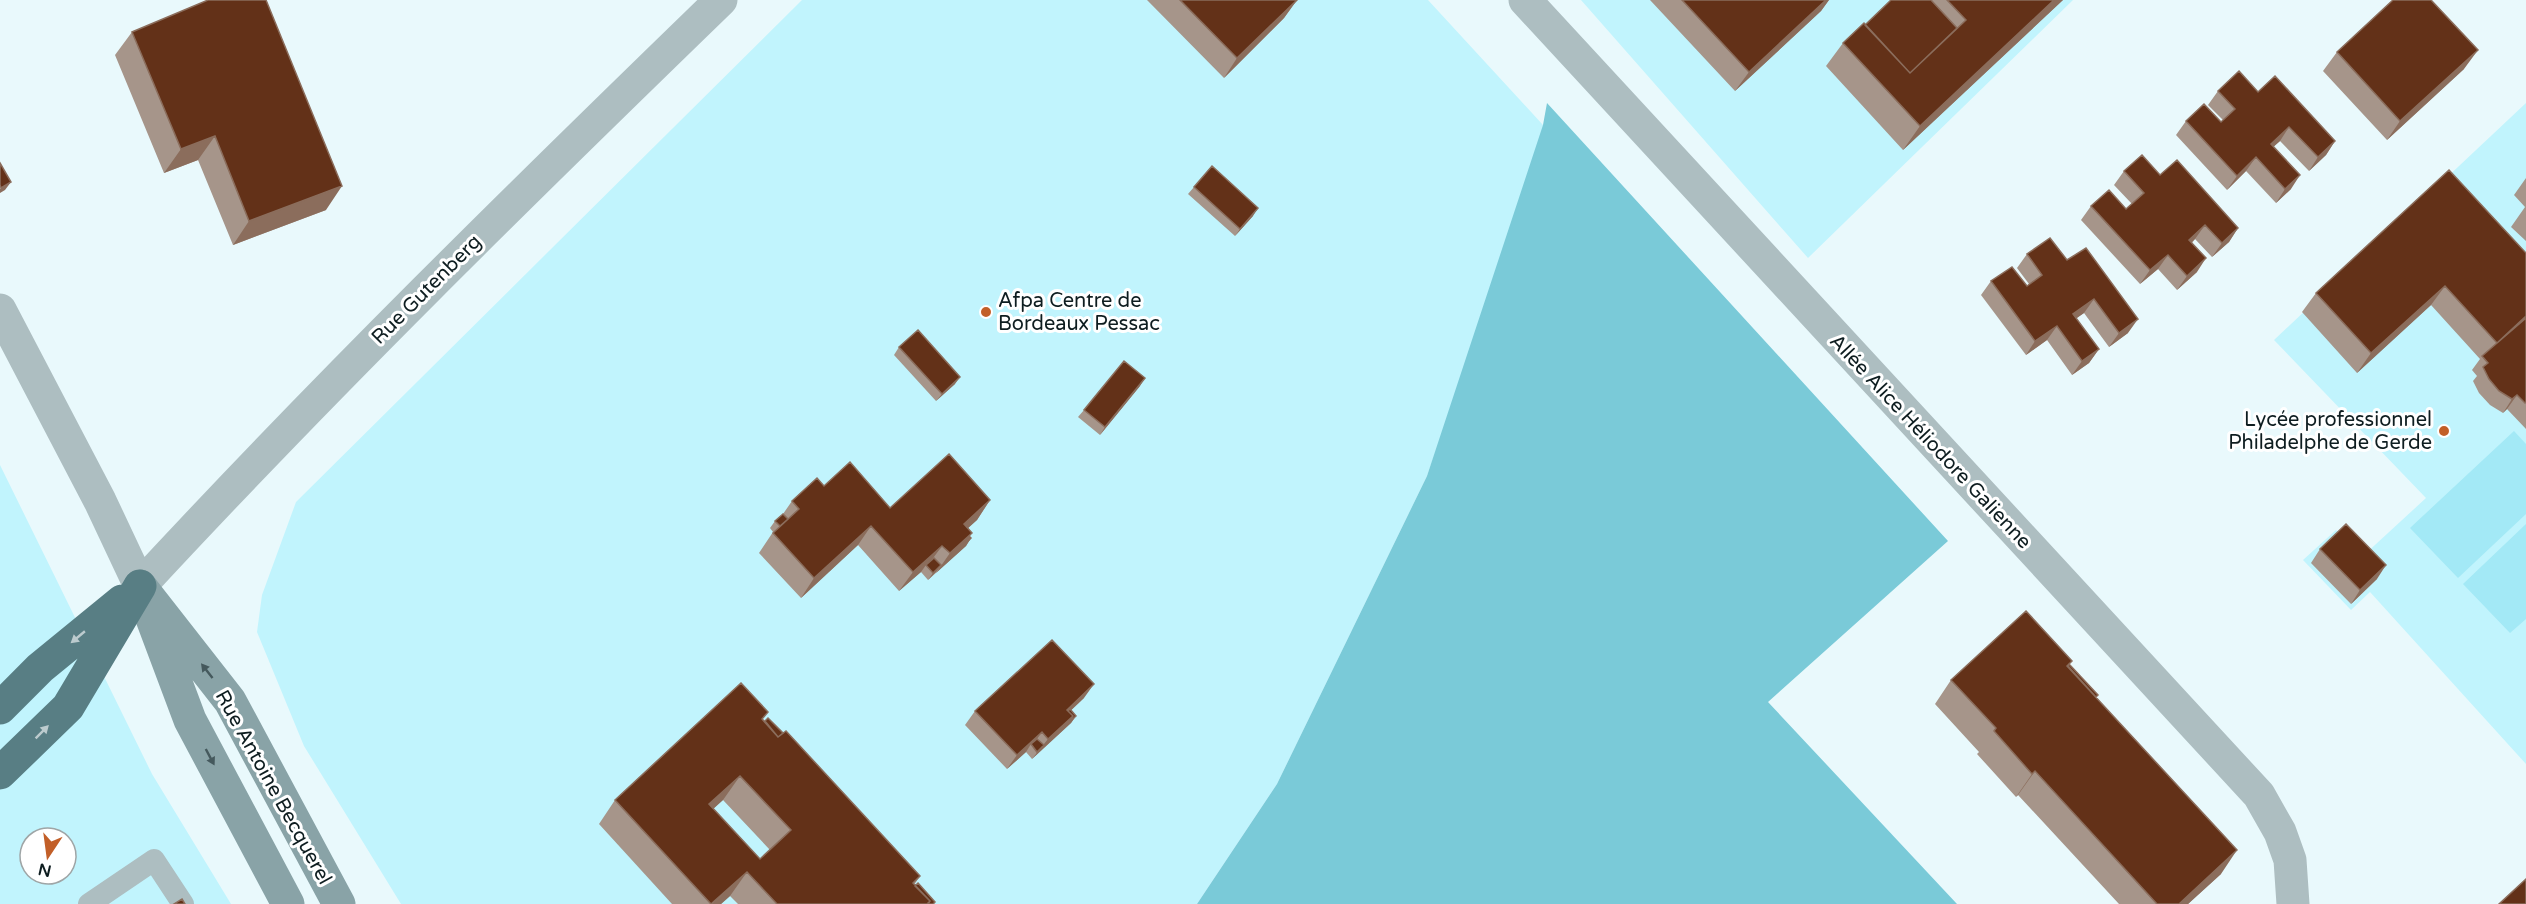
<svg xmlns="http://www.w3.org/2000/svg" width="2526" height="904" viewBox="0 0 2526 904" font-family="'Varela Round',sans-serif">
	<style>
		.built { fill: #c1f4fd; fill-rule: evenodd }
		.green { fill: #a3e9f6 }
		.forest { fill: #7acad8 }
		.lines { fill: none; stroke-linecap: round; stroke-linejoin: round }
		.service { stroke: #adbec1; stroke-width: 22 }
		.minor { stroke: #adbec1; stroke-width: 33 }
		.tertiary { stroke: #adbec1; stroke-width: 33 }
		.secondary { stroke: #89a3a7; stroke-width: 33 }
		.motorway { stroke: #587e84; stroke-width: 33 }
		.wall { fill: #a6958a; fill-rule: evenodd }
		.shaded-wall { fill: #8b6d5c }
		.building { fill: #633118; stroke: #8b6d5c; stroke-width: 1.5; fill-rule: evenodd }
		.oneway { fill: #bccbce }
		.oneway2 { fill: #45595d }
		.poi-dot { fill: #c25f28; stroke: #fff; stroke-width: 2 }
		.labels { text-anchor: middle; stroke-width: 6; stroke-linejoin: round; paint-order: stroke }
		.street-label { font-size: 20px; fill: #0e1d20; stroke: #fff }
		.poi-label { font-size: 20px; fill: #0e1d20; stroke: #fff; text-anchor: start }
	</style>
	<rect width="100%" height="100%" fill="#e9f9fc"/>
	<path class="built" d="M802,0H1428L1543,125L1541,149L1427,476L1277,784L1197,904H401L304,746L257,632L262,595L296,502Z
		M1581,0H2073L1808,258Z
		M2526,103V764L2370,592L2351,610L2303,560L2336,530L2363,556L2426,498L2274,340Z
		M0,465L152,774L231,904H0ZM30,838H66V874H30Z"/>
	<path class="green" d="M2514,431L2526,444V514L2458,578L2410,528Z
		M2526,524V619L2510,633L2463,584Z"/>
	<path class="forest" d="M1547,103L1948,541L1768,702L1957,904H1197L1277,784L1427,476L1543,125Z"/>
	<g class="lines">
		<path class="service" d="M89,904L154,860L183,904"/>
		<path class="minor" d="M1525,0L2259,795L2280,832L2290,860L2293,904"/>
		<path class="tertiary" d="M0,310L100,501L140,586C327,384 523,192 721,0"/>
		<path class="secondary" d="M140,586L230,701L339,904
			M151,616L190,720L288,904"/>
		<path class="motorway" d="M0,708L40,668L122,601
			M0,773L68,707L140,586"/>
	</g>
	<path class="wall" d="M1147,0H1297L1284,18L1224,78Z
		M1650,0H1829L1821,11L1735,91Z
		M1891,0H2063L1903,150L1826,66L1843,43L1865,25Z
		M132,32L326,210L233,245L198,160L164,173L115,55Z
		M2337,52L2464,69L2387,140L2323,71Z
		M2218,91L2258,92L2335,141L2326,155L2309,171L2280,141L2273,147L2291,189L2276,203L2246,171L2227,190L2176,135L2186,121L2221,122L2223,120L2208,105Z
		M2124,171L2160,175L2238,228L2229,242L2212,257L2195,239L2192,243L2197,272L2177,290L2158,269L2140,284L2081,220L2091,206L2126,209L2132,204L2114,185Z
		M2526,178V241L2511,227L2525,207L2514,195Z
		M1194,187L1253,216L1235,236L1188,194Z
		M2526,253V429L2507,409L2503,413L2490,405L2479,393L2473,381L2477,376L2472,370L2480,359L2431,305L2357,373L2302,312L2316,293Z
		M2027,254L2067,260L2128,333L2109,347L2084,313L2076,318L2099,349L2089,363L2072,375L2047,340L2026,355L1981,295L1991,281L2027,286L2029,284L2017,268Z
		M899,347L955,384L936,401L894,355Z
		M1140,386L1100,435L1078,417L1084,410Z
		M824,486L890,508L990,500L977,520L968,528L970,537L971,538L966,546L928,580L921,572L899,591L858,545L801,598L759,553L773,532L770,528L775,521L783,514L792,501Z
		M2320,549L2377,579L2351,604L2311,563Z
		M2072,661L2069,664L2097,698L2221,874L2188,904H2119L2018,795L2016,797L1977,754L1979,752L1935,704L1951,680Z
		M1084,698L1071,710L1076,716L1071,723L1032,759L1026,752L1007,769L965,725L975,711Z
		M763,719L920,876L914,885L935,902L934,904H738L730,896L721,904H672L599,824L615,800ZM723,800L770,850L760,859L713,809Z"/>
	<path class="shaded-wall" d="M1297,0L1284,18L1224,78L1237,58Z
		M1826,0H1829L1821,11L1735,91L1749,72Z
		M2054,0H2063L1903,150L1920,126Z
		M2478,50L2464,69L2387,140L2400,121Z
		M2289,127L2280,141L2261,158L2271,144Z
		M215,136L198,160L164,173L181,149Z
		M2335,141L2326,155L2309,171L2318,157Z
		M2256,157L2246,171L2227,190L2237,176Z
		M2300,175L2291,189L2276,203L2285,189Z
		M11,182L5,190L0,193V189L1,188Z
		M342,186L326,210L233,245L249,221Z
		M1258,208L1253,216L1235,236L1240,229Z
		M2205,225L2195,239L2179,254L2189,240Z
		M2238,228L2229,242L2212,257L2222,243Z
		M2168,255L2158,269L2140,284L2150,270Z
		M2206,258L2197,272L2177,290L2187,276Z
		M2445,286L2431,305L2357,373L2371,353Z
		M2094,299L2084,313L2063,328L2073,314Z
		M2138,319L2128,333L2109,347L2119,333Z
		M2057,326L2047,340L2026,355L2035,341Z
		M2099,349L2089,363L2072,375L2082,361Z
		M960,377L955,384L936,401L942,394Z
		M1145,378L1140,386L1100,435L1105,427Z
		M2517,395L2507,409L2503,413L2512,399Z
		M990,500L977,520L957,538L964,524Z
		M871,526L858,545L801,598L814,578Z
		M972,533L964,545L971,538L966,546L936,573L950,553Z
		M942,546L928,565H926L921,572L899,591L913,572Z
		M941,565L936,572L928,580L933,573Z
		M2386,565L2377,579L2351,604L2360,590Z
		M1094,684L1084,698L1063,718L1067,710Z
		M1073,716H1076L1071,723L1032,759L1048,739Z
		M1042,732L1032,746L1031,744L1026,752L1007,769L1017,755Z
		M2035,771L2018,795L2016,797L2032,774Z
		M740,776L723,800L692,828L709,804Z
		M2237,850L2221,874L2188,904H2179Z
		M747,872L730,896L721,904H712Z"/>
	<path class="building" d="M208,0H266L342,186L249,221L215,136L181,149L132,32Z
		M1180,0H1297L1237,58Z
		M1682,0H1826L1749,72Z
		M1891,0H1931L1957,28L1910,73L1865,25Z
		M1947,0H2054L1920,126L1843,43L1864,23L1910,73L1966,20Z
		M2393,0H2431L2478,50L2400,121L2337,52Z
		M2239,71L2258,92L2275,76L2335,141L2318,157L2289,127L2271,144L2300,175L2285,189L2256,157L2237,176L2186,121L2204,104L2221,122L2235,109L2218,91Z
		M2142,155L2160,175L2177,160L2238,228L2222,243L2205,225L2189,240L2206,258L2187,276L2168,255L2150,270L2091,206L2109,190L2126,209L2144,193L2124,171Z
		M0,163L11,182L1,188L0,185Z
		M1212,166L1258,208L1240,229L1194,187Z
		M2449,170L2526,253V316L2497,343L2445,286L2371,353L2316,293Z
		M2050,238L2067,260L2086,248L2138,319L2119,333L2094,299L2073,314L2099,349L2082,361L2057,326L2035,341L1991,281L2012,267L2027,286L2042,275L2027,254Z
		M2526,318V402L2525,403L2517,395L2512,399L2499,391L2489,379L2483,367L2488,363L2482,356Z
		M918,330L960,377L942,394L899,347Z
		M1124,361L1145,378L1105,427L1084,410Z
		M949,454L990,500L964,524L972,533L950,553L942,546L913,572L871,526L814,578L773,533L799,509L792,501L817,478L824,486L850,462L890,508Z
		M783,514L788,519L780,526L775,521Z
		M2346,524L2386,565L2360,590L2320,549Z
		M970,537L971,538L964,545Z
		M934,558L941,565L933,573L926,565Z
		M2026,611L2072,661L2067,666L2237,850L2179,904H2157L2035,771L2032,774L1994,731L1996,728L1951,680Z
		M1052,640L1094,684L1067,710L1073,716L1048,739L1042,732L1017,755L975,711Z
		M2069,664L2098,695L2096,697L2068,666Z
		M741,683L768,712L762,719L778,737L786,731L920,876L913,883L930,901L927,904H777L747,872L711,904L615,800ZM740,776L791,830L760,859L709,804Z
		M1070,709L1076,716L1068,723L1073,716L1068,711Z
		M768,718L783,733L778,737L765,721Z
		M1037,739L1044,745L1037,752L1031,744Z
		M2526,879V904H2499Z
		M918,883L935,902L933,904H928L930,901L915,886Z
		M182,899L185,904H174Z"/>
	<defs><path id="oneway-solid" d="M-6-.8H1V-3.2L6.5 0L1 3.2V.8H-6Z" transform="scale(1.5)"/></defs>
	<g class="oneway">
		<use href="#oneway-solid" transform="translate(78 637) rotate(140)"/>
		<use href="#oneway-solid" transform="translate(42 732) rotate(-45)"/>
	</g>
	<g class="oneway2">
		<use href="#oneway-solid" transform="translate(207 671) rotate(-128)"/>
		<use href="#oneway-solid" transform="translate(210 757) rotate(62)"/>
	</g>
	<g class="poi-dot">
		<circle cx="986" cy="312" r="6"/>
		<circle cx="2444" cy="431" r="6"/>
	</g>
	<g class="labels">
		<g class="street-label">
			<text transform="translate(426 289) rotate(-45)" y="7">Rue Gutenberg</text>
			<text transform="translate(1931 441) rotate(47)" y="7">Allée Alice Héliodore Galienne</text>
			<text transform="translate(274 787) rotate(61)" y="7">Rue Antoine Becquerel</text>
		</g>
		<g class="poi-label">
			<text x="998" y="307">Afpa Centre de<tspan x="998" dy="23">Bordeaux Pessac</tspan></text>
			<text x="2432" y="426" text-anchor="end">Lycée professionnel<tspan x="2432" dy="23">Philadelphe de Gerde</tspan></text>
		</g>
	</g>
	<g transform="translate(48 856) rotate(193)"><circle r="28" fill="#ffffff" stroke="#9fa5a6" stroke-width="1.5"/>
	<path d="M0-4.5L10 22L0 15L-10 22Z" fill="#c25f28"/>
	<text y="-9" font-size="16" font-weight="bold" text-anchor="middle" fill="#0e1d20">N</text>
	</g>
</svg>
